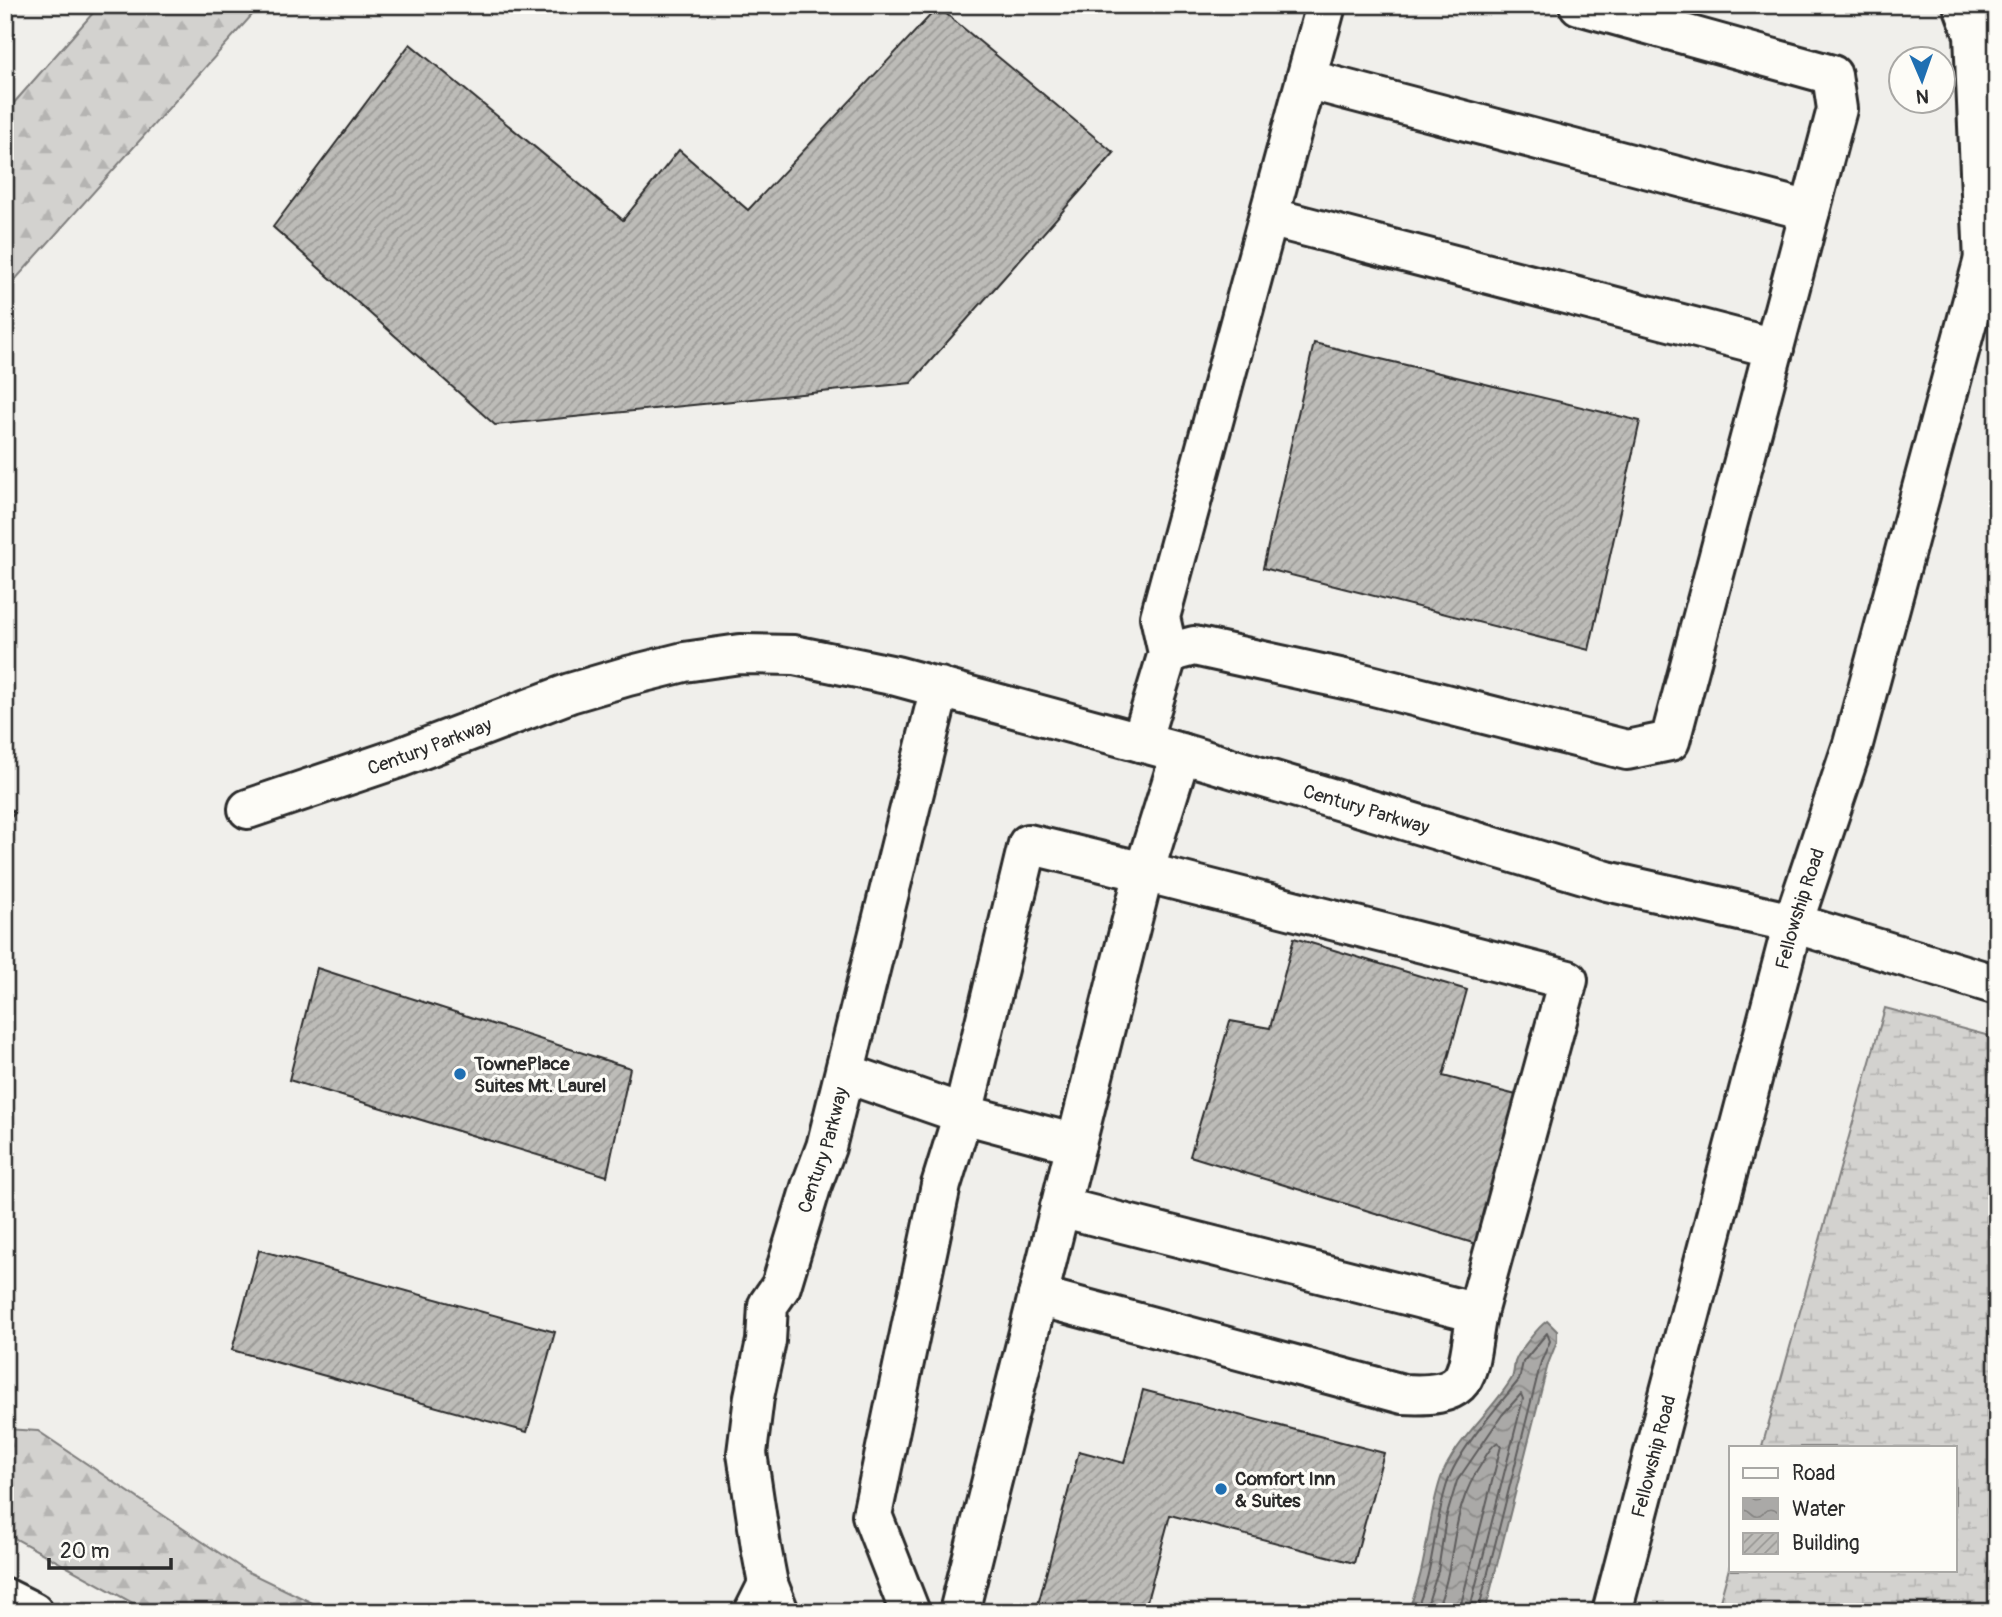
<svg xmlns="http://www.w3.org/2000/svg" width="2002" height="1617" viewBox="0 0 2002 1617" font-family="Pangolin,sans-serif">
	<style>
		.forest { fill: url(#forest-firs); stroke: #7f7e7d; stroke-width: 2 }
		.wetland { fill: url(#wetland-marsh); stroke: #7f7e7d; stroke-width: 2 }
		.water { fill: url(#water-waves); stroke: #777775; stroke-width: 2 }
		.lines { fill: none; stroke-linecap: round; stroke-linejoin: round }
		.shore { stroke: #5e5d5d; stroke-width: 2 }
		.building { fill: url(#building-hatch); stroke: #2b2b2b; stroke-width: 2 }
		.minor-casing { stroke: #2b2b2b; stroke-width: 44 }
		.major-casing { stroke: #2b2b2b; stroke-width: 44 }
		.highway-casing { stroke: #2b2b2b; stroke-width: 44 }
		.minor { stroke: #fdfcf7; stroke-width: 38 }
		.major { stroke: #fdfcf7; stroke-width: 38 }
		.highway { stroke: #fdfcf7; stroke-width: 38 }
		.poi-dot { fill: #1f6fb2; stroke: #fdfcf7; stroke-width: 2.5 }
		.labels { text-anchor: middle; stroke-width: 7; stroke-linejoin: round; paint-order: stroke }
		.street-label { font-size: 19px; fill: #2b2b2b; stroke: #fdfcf7 }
		.poi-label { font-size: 19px; font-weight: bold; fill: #2b2b2b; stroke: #fdfcf7; text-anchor: start }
	</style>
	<defs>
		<pattern id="forest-firs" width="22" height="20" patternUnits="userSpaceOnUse" patternTransform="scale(1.75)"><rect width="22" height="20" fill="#d3d2cf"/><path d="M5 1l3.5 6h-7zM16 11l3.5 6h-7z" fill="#b5b4b2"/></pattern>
		<pattern id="wetland-marsh" width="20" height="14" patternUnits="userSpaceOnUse" patternTransform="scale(1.75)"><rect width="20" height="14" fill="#d3d2cf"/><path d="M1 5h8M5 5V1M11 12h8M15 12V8" fill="none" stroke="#b5b4b2"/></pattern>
		<pattern id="water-waves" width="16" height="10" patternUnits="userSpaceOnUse" patternTransform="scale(1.75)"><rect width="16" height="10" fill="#aaa9a7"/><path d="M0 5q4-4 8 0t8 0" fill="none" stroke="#8b8a88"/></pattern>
		<pattern id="building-hatch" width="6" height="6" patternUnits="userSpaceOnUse" patternTransform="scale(1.75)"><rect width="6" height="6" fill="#bdbcb8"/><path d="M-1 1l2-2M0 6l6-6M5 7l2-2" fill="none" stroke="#9a9996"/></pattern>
	</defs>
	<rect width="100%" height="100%" fill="#f0efeb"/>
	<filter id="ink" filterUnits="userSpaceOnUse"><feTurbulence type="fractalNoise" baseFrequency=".0143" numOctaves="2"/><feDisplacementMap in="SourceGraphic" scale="14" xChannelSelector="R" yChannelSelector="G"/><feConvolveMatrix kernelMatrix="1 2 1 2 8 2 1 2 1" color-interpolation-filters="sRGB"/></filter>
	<g filter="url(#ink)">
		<path class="forest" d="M100,5H261L5,291V113Z
			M5,1429L38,1431L246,1571L331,1612H149L5,1533Z"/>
		<path class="wetland" d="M1885,1008L1997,1038V1612H1717L1731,1561V1570H1955V1447H1762Z"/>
		<path class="water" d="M1547,1321L1557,1331V1341L1548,1364L1485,1612H1407C1428,1570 1426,1522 1441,1478C1454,1441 1493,1411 1512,1378C1514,1373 1514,1367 1515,1362C1518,1352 1539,1326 1547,1321Z"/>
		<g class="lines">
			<path class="shore" d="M1415,1612C1435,1571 1433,1524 1448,1481C1458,1451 1498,1406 1519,1380L1523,1362L1547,1333L1550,1341L1541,1362L1478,1612
				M1425,1612L1438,1571L1446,1518L1457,1481L1502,1415L1521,1394L1523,1399L1469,1612
				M1436,1612C1459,1559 1447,1515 1482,1463C1486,1455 1491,1446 1498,1442L1501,1446L1459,1612"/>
		</g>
		<path class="building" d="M938,7L1114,153L911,383L495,425L273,227L410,44L623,220L679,150L748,210Z
			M1314,343L1640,421L1589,650L1263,568Z
			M5,804L15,813L5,823Z
			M1294,938L1467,990L1443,1076L1520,1096L1476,1244L1190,1156L1230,1021L1270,1028Z
			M317,968L630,1068L607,1176L289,1080Z
			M259,1250L555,1332L527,1432L232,1350Z
			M1143,1390L1384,1453L1354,1563L1170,1515L1144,1612H1036L1079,1451L1124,1463Z"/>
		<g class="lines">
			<defs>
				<g id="minor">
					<path d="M1306,79L1810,211"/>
					<path d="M1269,217L1774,348"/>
					<path d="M1168,653L1194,646L1358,682L1627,750L1670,741L1837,109L1832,75L1579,5"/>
					<path d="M1141,742L1168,653L1160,617L1326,5"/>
					<path id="s1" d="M248,809L399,758L570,693L628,676L684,662L740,654L794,655L896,676L1181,753L1607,881L1793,923L1997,985"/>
					<path d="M845,1073L963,1114L941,1185L872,1515L910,1612"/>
					<path d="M1076,1144L963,1114L1028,844L1144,872L1181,753"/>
					<path d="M1038,1296L1403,1394C1476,1398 1465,1374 1477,1313L1060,1207"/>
					<path id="s2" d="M779,1612L768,1584L761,1547L747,1453L754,1397L766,1341L768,1305L781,1286L811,1187L826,1147L940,687"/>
					<path d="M959,1612L1144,872L1568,980L1477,1313"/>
					<path id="s3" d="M1612,1612L1793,923L1853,744L1992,229"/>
				</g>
				<path id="major" d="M1963,5L1974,35L1984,262"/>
				<path id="highway" d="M5,1598L33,1612
					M754,1612L768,1584"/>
			</defs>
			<use href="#minor" class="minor-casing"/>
			<use href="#major" class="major-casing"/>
			<use href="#highway" class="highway-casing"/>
			<use href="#minor" class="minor"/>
			<use href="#major" class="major"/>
			<use href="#highway" class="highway"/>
		</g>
	</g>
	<g class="poi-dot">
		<circle cx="460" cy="1074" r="7"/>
		<circle cx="1221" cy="1489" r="7"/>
	</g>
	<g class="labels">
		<g class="street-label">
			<text dy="7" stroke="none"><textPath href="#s1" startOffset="192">Century Parkway</textPath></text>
			<text dy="7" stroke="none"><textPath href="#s1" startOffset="1164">Century Parkway</textPath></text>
			<text dy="7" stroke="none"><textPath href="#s3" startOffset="728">Fellowship Road</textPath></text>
			<text dy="7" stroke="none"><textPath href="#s2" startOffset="478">Century Parkway</textPath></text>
			<text dy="7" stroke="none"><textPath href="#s3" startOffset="161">Fellowship Road</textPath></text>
		</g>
		<g class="poi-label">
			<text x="474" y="1070">TownePlace<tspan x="474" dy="22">Suites Mt. Laurel</tspan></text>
			<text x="1235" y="1485">Comfort Inn<tspan x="1235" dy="22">&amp; Suites</tspan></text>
		</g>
	</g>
	<rect width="2002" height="1617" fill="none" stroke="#fdfcf7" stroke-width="28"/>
	<rect x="14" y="14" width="1974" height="1589" fill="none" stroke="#2b2b2b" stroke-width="2.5" filter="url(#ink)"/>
	<rect x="1729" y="1446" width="228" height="126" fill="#fdfcf7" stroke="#a9a8a5" stroke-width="2"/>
	<rect x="1743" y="1468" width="35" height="10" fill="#fdfcf7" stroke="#a9a8a5" stroke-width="2"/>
	<text x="1792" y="1480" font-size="21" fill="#2b2b2b">Road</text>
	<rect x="1743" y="1498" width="35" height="21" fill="url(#water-waves)" stroke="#a9a8a5" stroke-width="2"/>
	<text x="1792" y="1516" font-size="21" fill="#2b2b2b">Water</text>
	<rect x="1743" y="1533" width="35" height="21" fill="url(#building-hatch)" stroke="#a9a8a5" stroke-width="2"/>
	<text x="1792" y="1550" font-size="21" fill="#2b2b2b">Building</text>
	<g transform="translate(1922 80) rotate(178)"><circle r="33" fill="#fdfcf7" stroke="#a9a8a5" stroke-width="2"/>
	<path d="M0-5L12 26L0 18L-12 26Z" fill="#1f6fb2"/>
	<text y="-10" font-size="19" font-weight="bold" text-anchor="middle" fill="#2b2b2b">N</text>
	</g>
	<path d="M49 1558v10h122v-10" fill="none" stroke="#2b2b2b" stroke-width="3.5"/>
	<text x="60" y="1558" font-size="21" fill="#2b2b2b" stroke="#fdfcf7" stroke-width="5" paint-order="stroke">20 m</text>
</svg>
